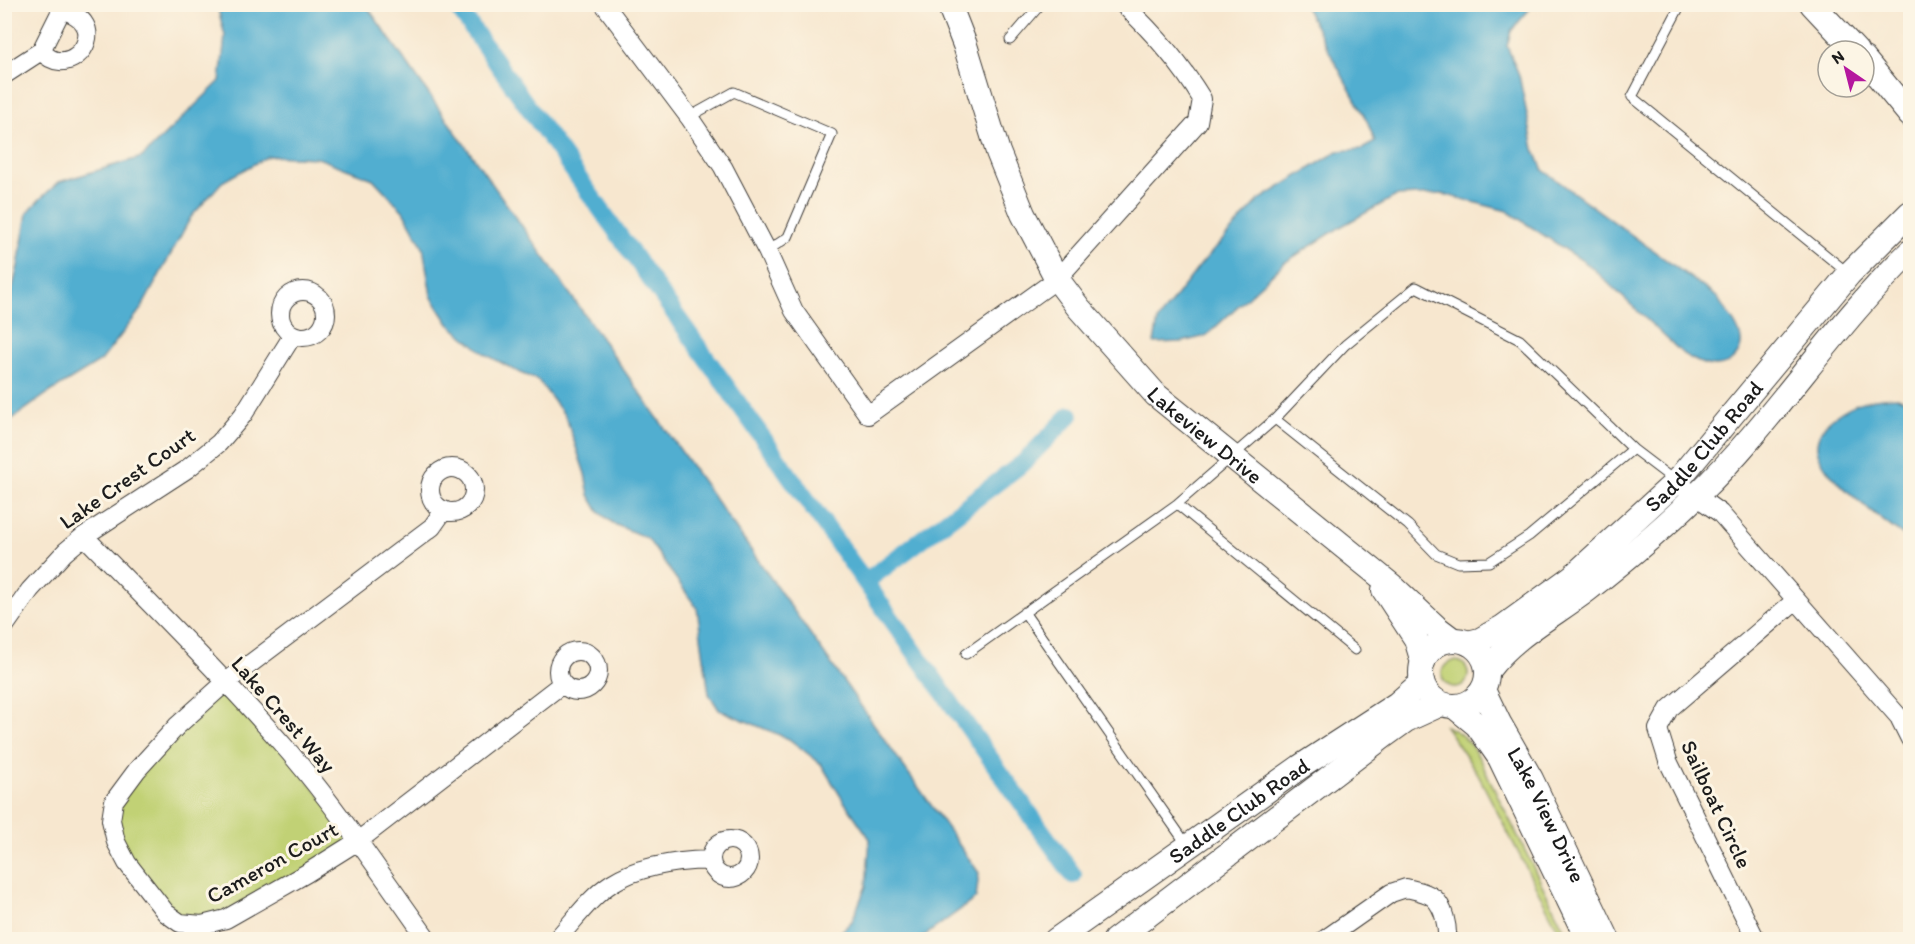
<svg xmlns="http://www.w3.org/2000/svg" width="1915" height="944" viewBox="0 0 1915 944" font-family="Itim,sans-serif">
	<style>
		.green { fill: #c1d174; stroke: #6e7648; stroke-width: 1.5 }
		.water { fill: #51aed0; stroke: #366576; stroke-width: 1.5 }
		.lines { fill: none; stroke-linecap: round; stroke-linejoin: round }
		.canal { stroke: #51aed0; stroke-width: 18 }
		.lane-casing { stroke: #3d3a37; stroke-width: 11 }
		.street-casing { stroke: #3d3a37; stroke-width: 20 }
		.secondary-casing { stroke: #3d3a37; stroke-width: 26 }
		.lane { stroke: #fff; stroke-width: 9 }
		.street { stroke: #fff; stroke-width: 18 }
		.secondary { stroke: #fff; stroke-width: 24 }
		.labels { text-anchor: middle; stroke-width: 6; stroke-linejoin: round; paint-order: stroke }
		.street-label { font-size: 22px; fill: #1c1c1c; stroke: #fcf5e5 }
	</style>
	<rect width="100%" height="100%" fill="#fcf5e5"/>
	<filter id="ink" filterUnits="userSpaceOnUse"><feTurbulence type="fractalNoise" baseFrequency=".0167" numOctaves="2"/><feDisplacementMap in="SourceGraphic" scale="12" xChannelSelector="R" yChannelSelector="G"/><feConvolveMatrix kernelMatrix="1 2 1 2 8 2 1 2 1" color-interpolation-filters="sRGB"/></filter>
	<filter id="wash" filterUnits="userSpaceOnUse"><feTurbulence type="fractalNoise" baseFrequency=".008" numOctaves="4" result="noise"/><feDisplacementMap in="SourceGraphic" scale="24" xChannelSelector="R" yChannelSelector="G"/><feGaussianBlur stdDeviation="1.35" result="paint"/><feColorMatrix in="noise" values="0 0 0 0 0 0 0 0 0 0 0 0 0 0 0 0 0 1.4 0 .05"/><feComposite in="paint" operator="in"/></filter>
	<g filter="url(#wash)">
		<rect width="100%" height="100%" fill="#f7e7cf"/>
		<path class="green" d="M1442 674a13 13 0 1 1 26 0a13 13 0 1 1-26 0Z
			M226,682L358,841L226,919L180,923L127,863L114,801Z
			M1445,726C1462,732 1468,741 1478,756L1569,939H1563L1476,771Z"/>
		<path class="water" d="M1534,4L1511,31L1507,46L1519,75L1534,149L1543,170L1718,298C1724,311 1736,321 1740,335C1745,351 1731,367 1714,366C1703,366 1693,359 1683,354L1589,265L1507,211L1443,194L1396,196L1342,226L1284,263L1206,336L1182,342L1154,343L1158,320L1201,264L1259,200L1338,151L1362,149L1375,142L1368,123L1304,5Z
			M217,5H366L979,873L976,898L920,939H834L852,921L866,886L870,839L843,800L821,764L789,739L719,710L709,694L697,608L647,538L614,524L599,512L589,495L585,474L566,417L538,380L520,373L485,354L449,324L431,296L423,247L403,211L373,179L318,158L268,156L222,182L191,217L141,309L101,361L47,394L5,424V319L18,266L27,213L40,199L59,182L142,157L220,81L225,36Z
			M1898,397L1910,403V541C1888,524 1819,476 1817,448C1816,436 1824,424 1834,417C1856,401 1871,398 1898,397Z"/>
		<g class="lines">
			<path class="canal" d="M455,4L1073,875
				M865,582L1023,463L1070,415"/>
		</g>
	</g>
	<g filter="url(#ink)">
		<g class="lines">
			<defs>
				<path id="lane" d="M1681,4L1632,97L1849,274
					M1010,40L1041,4
					M689,117L734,92L832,134L788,237L767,251
					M1275,419L1408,525L1436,554L1458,563L1489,562L1529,536L1633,449
					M1177,504L1355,650
					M1024,612L1187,845
					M966,654L1177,504L1275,419L1345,345L1416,287L1520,340L1633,449L1675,481"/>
				<path id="street" d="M604,4L689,117L723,167L767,251L794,311L868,415L1057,279L1198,122L1202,99C1181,64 1154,33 1123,4
					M41,51C66,78 96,45 85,25C80,16 71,13 62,9
					M4,75L41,51L62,9V4
					M280 314a23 23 0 1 1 46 0a23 23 0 1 1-46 0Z
					M430 490a22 22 0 1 1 44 0a22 22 0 1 1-44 0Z
					M1676,482L1720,513L1899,717L1910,739
					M444,510L432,527L226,682L177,726L137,770L114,801L111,820L116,842L127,863L166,913L180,923L202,925L226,919L307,873L358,841L562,684
					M84,536C153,607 225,678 290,753C340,812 383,877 428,940
					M4,627L30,590L65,552L84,536L187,469L219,443L243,415L293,335
					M558 671a20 20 0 1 1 40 0a20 20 0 1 1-40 0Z
					M711 859a19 19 0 1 1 38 0a19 19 0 1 1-38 0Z
					M556,940C574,921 590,897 612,883C640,865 678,861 710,860
					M1324,940L1391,893L1406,888C1414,890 1427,892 1434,898C1444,907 1448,927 1447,940
					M1756,940L1668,761L1658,729L1669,709L1796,600"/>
				<g id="secondary">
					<path id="s1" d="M949,4L965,45L998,152L1023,214L1057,279L1078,307L1156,395L1391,585L1437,628L1453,640"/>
					<path d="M1812,4L1856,51"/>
					<path d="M1864,59L1910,115"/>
					<path d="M1384,590L1416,639L1423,662"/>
					<circle cx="1454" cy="673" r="33"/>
					<path id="s2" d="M1468,643L1480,640L1503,627L1572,577L1676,482L1849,274L1910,213"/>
					<path d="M1488,670C1513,636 1553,616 1587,590C1624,561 1663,529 1697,495C1775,420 1832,327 1910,252"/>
					<path id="s3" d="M1483,690L1499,723L1531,779L1608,940"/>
					<path d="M1455,707L1477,725L1500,758L1588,940"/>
					<path id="s4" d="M1056,940L1300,767L1397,704L1422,682"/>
					<path d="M1115,940L1384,736L1406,720L1441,704"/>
				</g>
			</defs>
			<use href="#lane" class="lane-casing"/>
			<use href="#street" class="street-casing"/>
			<use href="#secondary" class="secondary-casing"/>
			<use href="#lane" class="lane"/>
			<use href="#street" class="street"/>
			<use href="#secondary" class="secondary"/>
		</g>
	</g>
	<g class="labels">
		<g class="street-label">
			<text dy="8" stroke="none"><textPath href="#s1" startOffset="512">Lakeview Drive</textPath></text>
			<text dy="8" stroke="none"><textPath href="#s2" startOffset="310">Saddle Club Road</textPath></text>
			<text transform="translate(127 478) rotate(-35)" y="8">Lake Crest Court</text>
			<text transform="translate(284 714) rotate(49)" y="8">Lake Crest Way</text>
			<text transform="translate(1717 804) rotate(65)" y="8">Sailboat Circle</text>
			<text dy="8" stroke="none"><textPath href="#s4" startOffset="224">Saddle Club Road</textPath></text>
			<text dy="8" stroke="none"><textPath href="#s3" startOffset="140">Lake View Drive</textPath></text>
			<text transform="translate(272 862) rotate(-29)" y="8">Cameron Court</text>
		</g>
	</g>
	<rect width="1915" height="944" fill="none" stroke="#fcf5e5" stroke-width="24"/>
	<g transform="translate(1846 69) rotate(325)"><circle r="28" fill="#fcf5e5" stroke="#a29e95" stroke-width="1.5"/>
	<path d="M0-4.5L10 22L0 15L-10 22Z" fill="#b5179e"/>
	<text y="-9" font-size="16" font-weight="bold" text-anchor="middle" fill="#1c1c1c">N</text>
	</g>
</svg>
